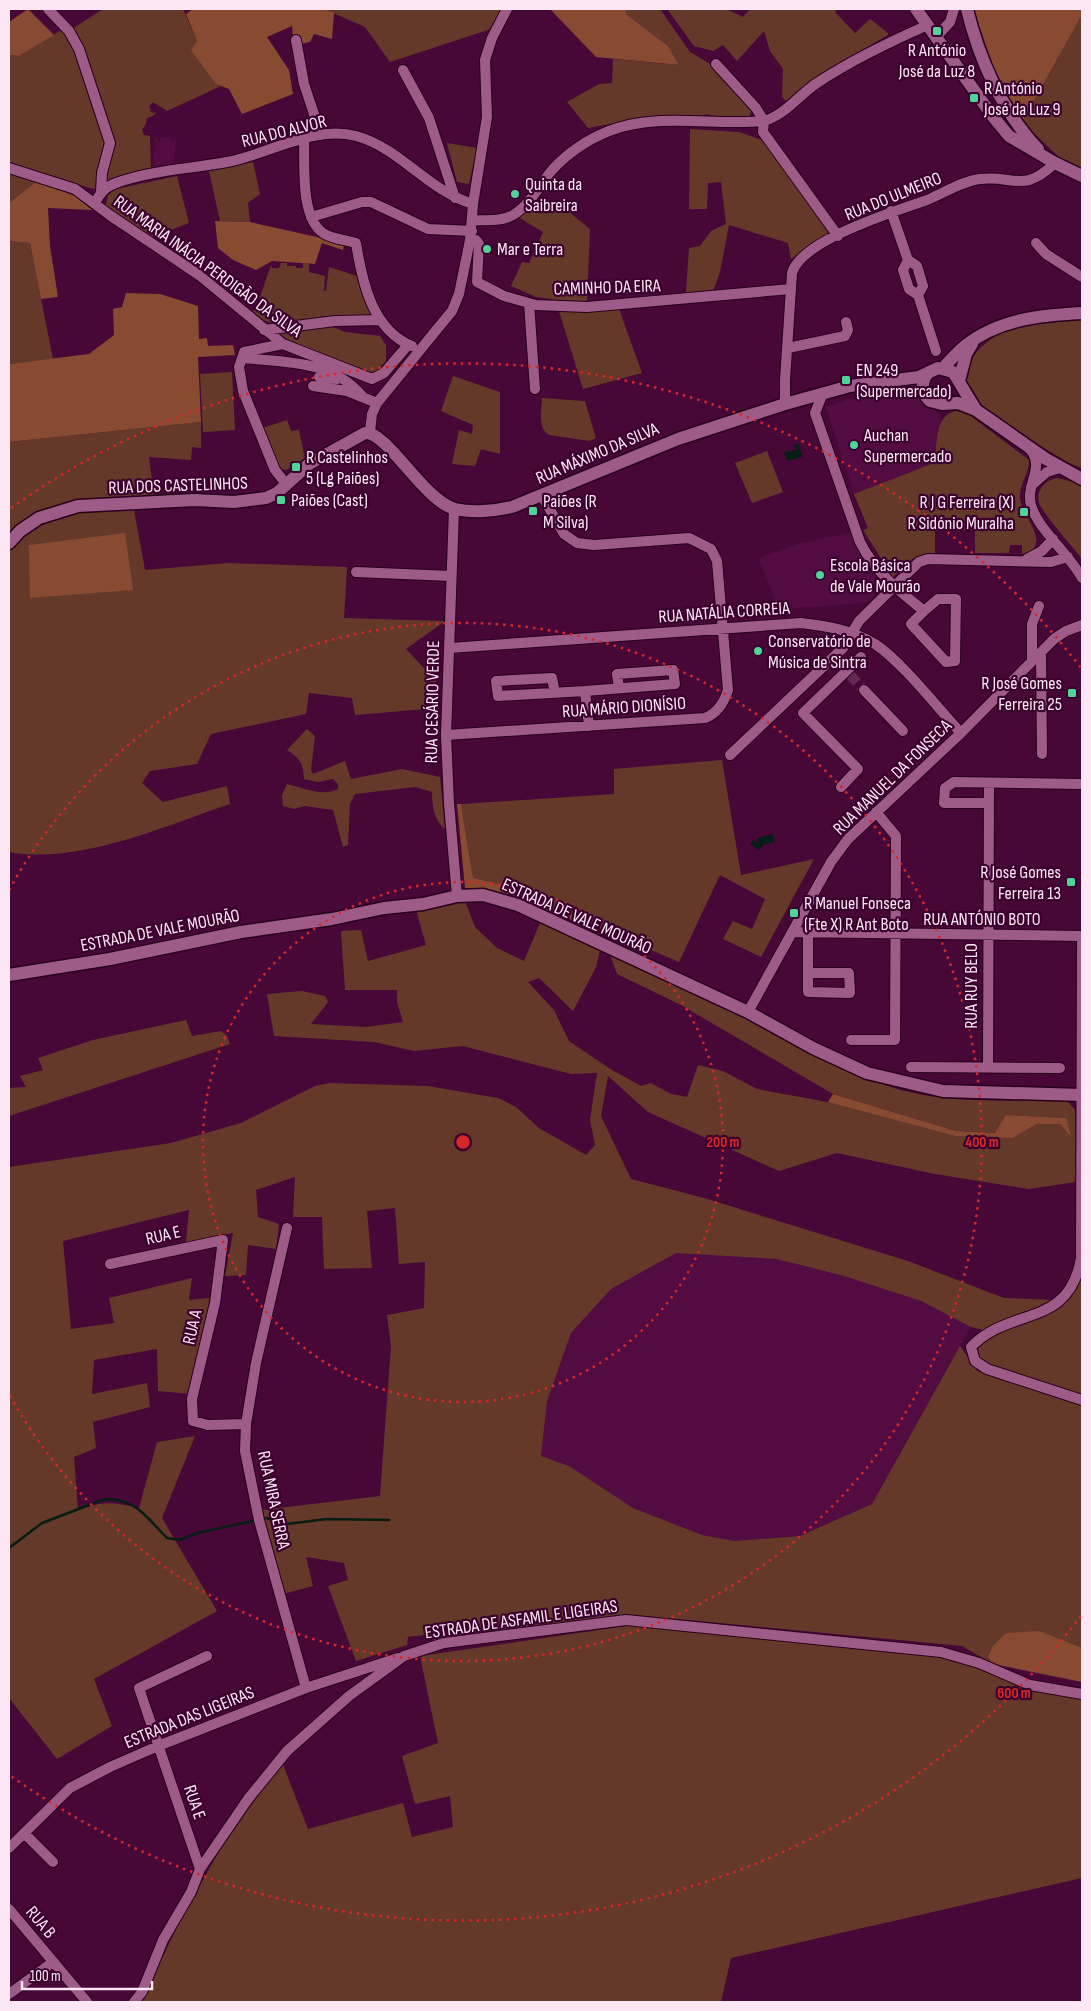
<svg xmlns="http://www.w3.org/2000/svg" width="1091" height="2011" viewBox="0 0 1091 2011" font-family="'Sofia Sans Condensed',sans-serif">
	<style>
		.built { fill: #520c42 }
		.green { fill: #653929 }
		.forest { fill: #894a32 }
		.water { fill: #051d12 }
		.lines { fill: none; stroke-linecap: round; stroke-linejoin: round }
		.stream { stroke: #051d12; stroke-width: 2.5 }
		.minor-tunnel { stroke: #622954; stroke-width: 10; stroke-dasharray: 10 5; stroke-linecap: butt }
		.minor-casing { stroke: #26001b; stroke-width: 12 }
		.tertiary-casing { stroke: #26001b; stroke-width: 15 }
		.minor { stroke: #9f5b88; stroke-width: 10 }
		.tertiary { stroke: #9f5b88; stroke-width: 12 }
		.ring { fill: none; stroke: #d62828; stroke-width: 2.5; stroke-dasharray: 2.5 5 }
		.poi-dot { fill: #4fd399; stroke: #3b002d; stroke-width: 2 }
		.labels { text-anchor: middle; stroke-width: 4.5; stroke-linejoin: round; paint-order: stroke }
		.poi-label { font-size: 18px; fill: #fee7f5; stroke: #3b002d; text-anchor: start }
		.street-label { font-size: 18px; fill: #fee7f5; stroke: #3b002d }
		.centre { fill: #d62828; stroke: #3b002d; stroke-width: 2.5 }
		.ring-label { font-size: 15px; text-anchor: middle; font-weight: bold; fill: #d62828; stroke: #3b002d; stroke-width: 4.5; stroke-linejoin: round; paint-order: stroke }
	</style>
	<rect width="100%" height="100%" fill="#470837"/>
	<path class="built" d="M171,137V141L176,140L174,162H178V167L153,169L155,138H157L158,142H160V138Z
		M880,388L914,395L941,415L935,463L854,494L826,407Z
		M853,532L865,565L884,586L866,603L778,609L759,558L801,543Z
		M676,1253L776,1259L844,1276L921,1301L971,1327L872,1504L800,1536L734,1541L702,1535L653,1517L619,1501L541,1456L547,1401L571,1333L611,1289Z"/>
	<path class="green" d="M103,9H183L216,84L221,86L167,111L153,102L149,107L151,109L150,111L153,113L156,112L153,116L147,118L145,126L142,129L144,135L150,136L151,169L137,171L110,182L105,178L113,145L72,29Z
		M324,9H504L497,22L488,30L390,62L365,27Z
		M627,9H660L690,52L717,68L752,109L749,118L717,117L706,114L703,116L648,117L588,128L567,102L599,84L612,83L613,59L679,65L668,46L626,14Z
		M667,9H726L743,17L750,9H837L835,12L855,33L870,19L888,33V35L820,75L789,104L782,97L783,69L770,51L764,31L737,61L723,45L713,51L694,46Z
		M1082,15V169L1061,159L1022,122Z
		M63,29L75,50L107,142L96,188L93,189L9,162V55L19,56Z
		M690,129L739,132L765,141L830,232V236L791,259L788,243L729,225L720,272L713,291L686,293L689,248L700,246L711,231L726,224L721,182L708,183L707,209H689Z
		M447,143L477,148L469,184L457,182Z
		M253,162L260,194L248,203L250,222L220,221L209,171Z
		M9,173L37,181L9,203Z
		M177,176L189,223L153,237L108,209L106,204L108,195L116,189Z
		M537,201L569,212L590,229L587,304L536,297L511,286L522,262L529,263L543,232L518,217Z
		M9,241L30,243L53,359L9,364Z
		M281,263H287V266H296V268H303V263L309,264V272L325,276L324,291H326L329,267L357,276L373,316L276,325L261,319L253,311L258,303L271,265L272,268H279Z
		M619,309L642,373L583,389L559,311Z
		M1082,320V468L1069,463C1045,448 988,417 972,397C966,388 966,377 968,368C975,343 1012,324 1037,321C1051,319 1067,321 1082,320Z
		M333,327L345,332L380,336L386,345V361L375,373L366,372L285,339L275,333Z
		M232,372L235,430L203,432L200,374Z
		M453,376L500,392V454L481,449L475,466L452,464L459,430L472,434L473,425L441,411Z
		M542,398L585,401L596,438L590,441L549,435C537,428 542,410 542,398Z
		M957,411L968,414L1029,460C1029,474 1019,485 1020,498C1021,515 1055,547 1022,554V545H1010L1009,553H975V530L935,531V553L912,559L893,577L863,530L868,528L854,494L934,463C938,444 934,414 957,411Z
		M287,420L291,431L299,430L305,459L286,470L278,468L262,428Z
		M201,422V448L192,447L191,460L149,457L154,497C93,500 58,492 9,536V442Z
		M767,451L783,492L752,503L735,463Z
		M1057,478L1082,484V559C1073,547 1044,515 1039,503C1035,490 1046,480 1057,478Z
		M104,509L134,510L145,570L228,563L347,567L344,618L445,621L406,649L436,681L437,708L355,715L352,698L309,693L306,714L211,734L197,764L150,771L142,783L163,802L227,786L230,804C164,826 79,865 9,852V552C33,523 67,512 104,509Z
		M307,729L315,736L311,770L313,774L345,761L351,779L402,769L440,777L445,829C434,821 432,805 432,792L415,787L355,794L350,804L348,845L343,847L333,810L305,806L294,809L283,806L282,795L287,784C304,788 322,797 338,789V784L333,779L318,782L304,779C303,763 300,758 287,750Z
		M722,760L741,875L814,859L761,957L723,939L733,921L752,929L765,899L720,875L679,962L492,882L473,878L461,804L614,794V769Z
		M465,901L475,927L497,948L524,961L540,923L600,950L596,967L573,1011L539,978L528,982L554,1010L569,1041L612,1070L641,1086L651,1083L671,1094L687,1097L698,1065L723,1071L757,1089L838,1104L955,1136L1013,1138L1037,1124H1060L1070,1136L1065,1118L1007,1115L996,1133L956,1131L833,1094L681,1005L617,974L610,955C658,977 708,996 754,1021C809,1050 861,1084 923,1095C968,1103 1017,1100 1063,1100L1069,1103L1075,1110L1076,1182L1029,1189L935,1174L837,1153L779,1171L648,1112L608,1076L601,1116L631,1179L704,1198L908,1261L1004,1298L1056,1300L983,1330L971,1327L921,1301L844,1276L805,1266L776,1259L676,1253L611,1289L571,1333L547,1401L541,1456L569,1466L633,1508L702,1535L734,1541L800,1536L872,1504L960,1346L977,1371L1082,1404V1649L993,1664L962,1646L634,1615L469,1635L432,1642L431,1634L408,1637L407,1645L356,1661L328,1586L348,1580L344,1563L306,1557L313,1586L283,1594L262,1510L380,1496L391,1346L387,1315L424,1308L425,1262L399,1264L395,1208L367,1211L372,1268L324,1269L322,1217H293L295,1177L256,1190L258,1217L279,1224L276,1249L248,1245L246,1275L225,1276L233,1233L186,1243L189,1210L63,1241L71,1329L114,1323L109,1298L192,1278L189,1300L209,1298L208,1319L191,1394L158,1391L157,1349L94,1360L92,1394L147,1383L150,1407L93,1422L96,1448L74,1457L78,1510C103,1501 113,1502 139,1508L157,1442L195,1436L162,1518L217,1611L94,1679L112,1726L57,1759L9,1698V1167L171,1143L241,1123L315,1086L330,1083L428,1086L498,1098L516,1107L539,1128L586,1155L595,1145L590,1120L597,1073L571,1074L463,1046L414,1051L374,1042L274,1036L267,994L302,991L325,996L328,1002L311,1024L366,1027L403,1022L397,1002V990H345L341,931L361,930L368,961L426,945L416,910Z
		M186,1020L192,1036L221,1031L227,1036L230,1044L9,1116V1088L26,1087L20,1076L43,1070L38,1058L93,1040Z
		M1082,1278V1395L989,1366C981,1360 978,1357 978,1347L985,1338L1058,1308L1073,1293Z
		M633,1625L917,1653L956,1660L1027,1688L1082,1697V1878L731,1958L721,2002H141L180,1921L222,1846L282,1762L308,1829L403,1803L412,1837L453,1827L450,1796L415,1804L402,1756L438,1743L420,1656Z"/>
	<path class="forest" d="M28,9L54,35L19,56L9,55V22Z
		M193,9H324L334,13L332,39L314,34L310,42L300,44L293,39L292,26L267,37L289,70L293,94L242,114L229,89L216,84L191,50L197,41L186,14Z
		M550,9H627L626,14L668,46L679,65L596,57Z
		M973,9H1082V15L1022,122L995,71Z
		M37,181L75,196L92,210L48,208L50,246L58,297L41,299L30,243L9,241V203Z
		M215,221L250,222L344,243L343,250L322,243L315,264L272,261L256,270L233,260L218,248Z
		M126,293L160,294L198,306L199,339L207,338L208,346L233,345L235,355L198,357L201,422L9,442V364L89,354L114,335L113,309L122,307Z
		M125,533L133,590L30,598L29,545Z
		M457,804H461L473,878L492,882L575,917L577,922L504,893L465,888Z
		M833,1094L956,1131L995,1133L1006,1115L1066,1118L1071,1137L1060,1124H1037L1013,1138L955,1136L828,1102Z
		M1039,1631L1082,1648V1682L993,1664L988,1657L993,1646L1006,1633Z"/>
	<path class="water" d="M799,444L802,457L787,461L784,452L799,449L795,448L794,445Z
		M773,834L775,842L763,845L759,850L750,844L753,840L757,843L758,838Z"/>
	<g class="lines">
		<path class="stream" d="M266,1518L287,1524L327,1519L389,1520
			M9,1548L42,1523L105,1499C137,1499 146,1517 167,1538L180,1540L197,1533L253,1521"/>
		<path class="minor-tunnel" d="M850,675L864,690"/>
		<defs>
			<path id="minor" d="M48,9L69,31L79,49L110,143L102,173L101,192
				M936,37L950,22L954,9
				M296,40L304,84L321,135
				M716,64L756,108L764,121C785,115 799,95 817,83C852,60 889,42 928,25
				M403,70L429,118L455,198
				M304,140C305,165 300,217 323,233C331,239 347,240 356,243C362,281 372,330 412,346
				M9,168L75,189L111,216L199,275L283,344L372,379L384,373L408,345
				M95,203C100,193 105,187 116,183C152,170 190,169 227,162C269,154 313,125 356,136C400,148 427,190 473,204
				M891,211L908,260
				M311,217L362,202H371L428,229L472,231
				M472,220C486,220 501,222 513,215C531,204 540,184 553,169C568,153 589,139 609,131C657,112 714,126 764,121L763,132L838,236
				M470,240H476L479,244L477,282L504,296L536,305L587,307L791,289
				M1036,243L1046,254L1082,277
				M918,295L923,286L917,266L908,260L903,270L909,289L918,295L936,351
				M529,303L535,389
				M264,330L335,321L380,320
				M283,344L244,352L239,367L243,391L275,470L287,485
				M788,348L845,336L848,330L846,322
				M242,358C284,362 333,360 363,397
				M319,377L337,379
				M313,386L347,391L377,403
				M823,393L815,413L860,542C875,572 898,590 924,611L911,624L946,662L955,661L956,599H938L924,611
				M785,404V380L792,273C801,240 896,211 927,200C944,193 962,181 980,179C1014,175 1023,194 1055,163
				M370,432L372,414L377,403L438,328L452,311L459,294L470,240L473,204L487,117L485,60L492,38L507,9
				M1030,449C1046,468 1025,484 1031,505C1037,528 1070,555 1082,578
				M1033,484L1047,472L1060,468
				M454,509L446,735L449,803L457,896
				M1027,559L1042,551L1053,539
				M356,572L451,576
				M450,648L801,623C827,626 852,630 875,644C902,662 937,707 961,733
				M1041,653L1042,754
				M1032,661V624L1039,606
				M864,690L903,731
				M585,691L675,684L673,670L617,674L619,688
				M555,693L552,678L496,681L498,696L585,691L589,726
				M446,735L705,718C718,713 724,703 728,690L717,561L711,549L689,538L594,545L577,543L564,534L542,496
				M730,755L843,648L859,621L919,562L928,559L1051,562L1068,557
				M841,787L858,769L803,713L861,657
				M989,803H944L945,788L954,782L1082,784
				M792,932L1082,936
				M1082,942L1081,1258C1069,1329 1010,1306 971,1347L975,1361L987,1369L1082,1400
				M808,973H849L850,993L808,992V934
				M748,1012L831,862L848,839L961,733L1054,639L1066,631L1082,625
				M851,1040H895L896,836L876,812
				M911,1067L1060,1068
				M988,1067L989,784
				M287,1228L256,1363L246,1424L245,1451L259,1520L306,1688
				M110,1264L223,1240L215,1303L192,1399L193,1421L208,1425L246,1424
				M24,1833L53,1862
				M9,1848L70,1788L110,1767L158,1746L306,1688L398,1658
				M200,1869L139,1688L207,1656
				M9,1909L87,2002
				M9,1994L53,1962
				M134,2002L142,1992L163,1940L191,1892L200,1869L248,1799L287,1751L349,1696L404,1656L444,1643L626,1620L941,1652L979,1663L1030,1685L1082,1694"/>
			<path id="tertiary" d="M916,9L994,118L1009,136L1055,163L1082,176
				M967,9C979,59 1002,111 1038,149
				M943,368C950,361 957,352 965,346C998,319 1042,315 1082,313
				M929,372C920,382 921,392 930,401L942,404L958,403L976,410L1046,459L1082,479
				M959,381L966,354L972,344
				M9,543L20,531L39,518L78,506L195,500L234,502L266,498L277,493L309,464L365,433C387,431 424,501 455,509C472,513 495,511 512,507L678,439L785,404L850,386L919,377L938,368L953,372L976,410
				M9,975L110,959L241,932L332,919L384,908L423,904L457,896L483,895L518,905L748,1012L813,1048L867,1073L943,1091L1082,1095"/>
		</defs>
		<use href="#minor" class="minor-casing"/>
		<use href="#tertiary" class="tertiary-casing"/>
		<use href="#minor" class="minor"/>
		<use href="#tertiary" class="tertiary"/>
	</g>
	<g class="ring">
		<circle cx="463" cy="1142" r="260"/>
		<path d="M9 890A519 519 0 1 1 9 1394"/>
		<path d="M1081 1616A779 779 0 0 1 11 1776M11 508A779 779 0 0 1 1081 668"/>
	</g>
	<g class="poi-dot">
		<rect x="932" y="26" width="10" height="10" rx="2.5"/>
		<rect x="969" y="93" width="10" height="10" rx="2.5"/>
		<circle cx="515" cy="194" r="5"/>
		<circle cx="487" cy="249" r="5"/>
		<rect x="841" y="375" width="10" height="10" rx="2.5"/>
		<circle cx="854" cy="445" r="5"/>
		<rect x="291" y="462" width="10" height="10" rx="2.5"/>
		<rect x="276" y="495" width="10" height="10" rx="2.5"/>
		<rect x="528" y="506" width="10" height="10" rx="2.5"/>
		<rect x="1019" y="507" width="10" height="10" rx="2.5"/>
		<circle cx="820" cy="575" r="5"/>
		<circle cx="758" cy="651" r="5"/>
		<rect x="1067" y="688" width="10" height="10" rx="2.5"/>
		<rect x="1066" y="877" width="10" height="10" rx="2.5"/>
		<rect x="789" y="908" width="10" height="10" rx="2.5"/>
	</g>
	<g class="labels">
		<g class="poi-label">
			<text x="937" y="56" text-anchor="middle">R António<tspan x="937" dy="21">José da Luz 8</tspan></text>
			<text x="984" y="94">R António<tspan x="984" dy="21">José da Luz 9</tspan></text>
			<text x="525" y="190">Quinta da<tspan x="525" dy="21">Saibreira</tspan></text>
			<text x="497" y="255">Mar e Terra</text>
			<text x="856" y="376">EN 249<tspan x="856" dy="21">(Supermercado)</tspan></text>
			<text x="864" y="441">Auchan<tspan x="864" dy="21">Supermercado</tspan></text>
			<text x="306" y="463">R Castelinhos<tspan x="306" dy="21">5 (Lg Paiões)</tspan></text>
			<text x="291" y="506">Paiões (Cast)</text>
			<text x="543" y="507">Paiões (R<tspan x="543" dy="21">M Silva)</tspan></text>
			<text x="1014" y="508" text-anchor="end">R J G Ferreira (X)<tspan x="1014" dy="21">R Sidónio Muralha</tspan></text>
			<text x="830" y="571">Escola Básica<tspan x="830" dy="21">de Vale Mourão</tspan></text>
			<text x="768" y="647">Conservatório de<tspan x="768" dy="21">Música de Sintra</tspan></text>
			<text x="1062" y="689" text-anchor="end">R José Gomes<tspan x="1062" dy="21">Ferreira 25</tspan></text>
			<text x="1061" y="878" text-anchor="end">R José Gomes<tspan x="1061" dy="21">Ferreira 13</tspan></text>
			<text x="804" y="909">R Manuel Fonseca<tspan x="804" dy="21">(Fte X) R Ant Boto</tspan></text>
		</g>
		<g class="street-label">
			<text transform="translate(284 131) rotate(-14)" y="6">RUA DO ALVOR</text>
			<text transform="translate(893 196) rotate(-22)" y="6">RUA DO ULMEIRO</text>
			<text transform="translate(208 266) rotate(36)" y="6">RUA MARIA INÁCIA PERDIGÃO DA SILVA</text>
			<text transform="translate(607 287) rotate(-2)" y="6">CAMINHO DA EIRA</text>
			<text transform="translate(597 453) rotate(-23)" y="6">RUA MÁXIMO DA SILVA</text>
			<text transform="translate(178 485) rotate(-2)" y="6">RUA DOS CASTELINHOS</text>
			<text transform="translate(724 612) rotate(-4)" y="6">RUA NATÁLIA CORREIA</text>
			<text transform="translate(432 702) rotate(-89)" y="6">RUA CESÁRIO VERDE</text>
			<text transform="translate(624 707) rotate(-4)" y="6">RUA MÁRIO DIONÍSIO</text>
			<text transform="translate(892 777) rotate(-44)" y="6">RUA MANUEL DA FONSECA</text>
			<text transform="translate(577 916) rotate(24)" y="6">ESTRADA DE VALE MOURÃO</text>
			<text x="982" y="925">RUA ANTÓNIO BOTO</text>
			<text transform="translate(160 930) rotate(-11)" y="6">ESTRADA DE VALE MOURÃO</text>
			<text transform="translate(971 986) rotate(-90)" y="6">RUA RUY BELO</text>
			<text transform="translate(163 1235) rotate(-13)" y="6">RUA E</text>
			<text transform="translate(192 1327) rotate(-77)" y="6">RUA A</text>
			<text transform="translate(274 1500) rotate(78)" y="6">RUA MIRA SERRA</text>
			<text transform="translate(521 1619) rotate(-8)" y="6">ESTRADA DE ASFAMIL E LIGEIRAS</text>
			<text transform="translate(189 1717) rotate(-22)" y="6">ESTRADA DAS LIGEIRAS</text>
			<text transform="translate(195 1802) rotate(71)" y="6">RUA E</text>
			<text transform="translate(41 1922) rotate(50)" y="6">RUA B</text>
		</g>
	</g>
	<circle cx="463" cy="1142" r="8" class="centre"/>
	<g class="ring-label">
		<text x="723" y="1147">200 m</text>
		<text x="982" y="1147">400 m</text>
		<text x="1014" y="1698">600 m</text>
	</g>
	<rect width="1091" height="2011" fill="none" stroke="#fee7f5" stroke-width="20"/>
	<path d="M22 1981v8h130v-8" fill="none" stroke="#fee7f5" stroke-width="2.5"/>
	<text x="30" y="1981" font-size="15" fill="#fee7f5" stroke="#3b002d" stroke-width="4" paint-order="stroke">100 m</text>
</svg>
